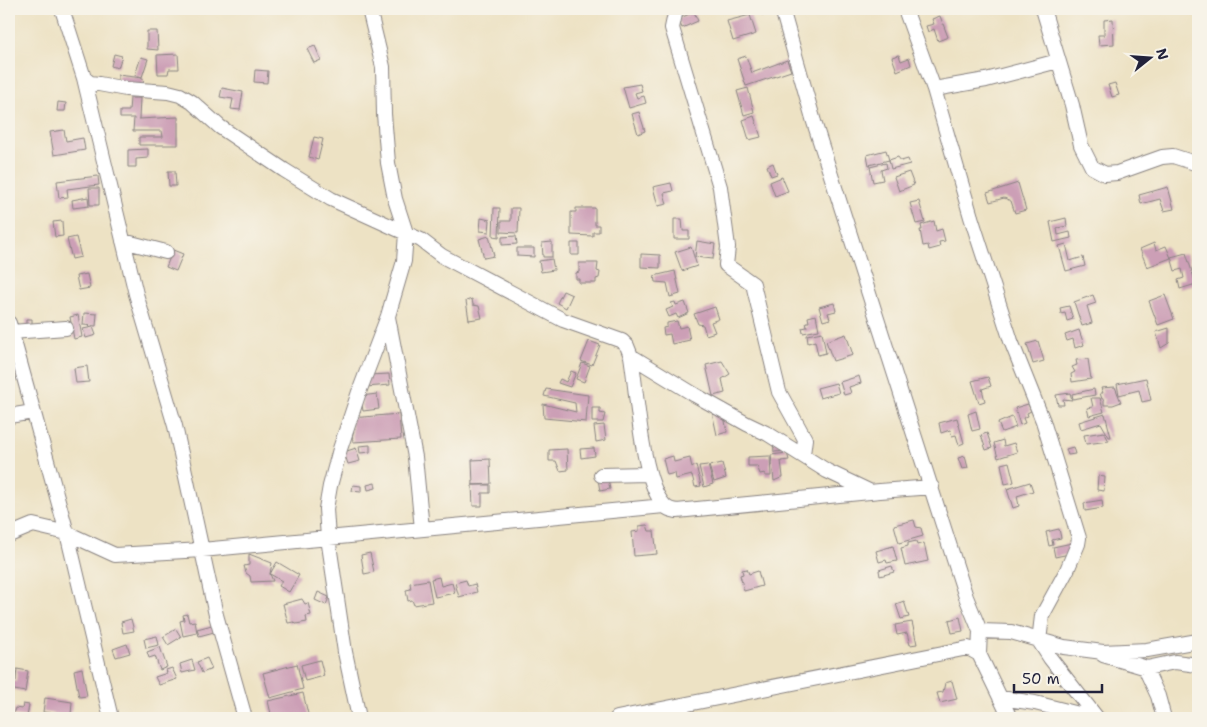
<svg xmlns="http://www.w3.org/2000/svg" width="1207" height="727" viewBox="0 0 1207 727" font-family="'Shantell Sans',sans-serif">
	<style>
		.building { fill: #cc9fb6 }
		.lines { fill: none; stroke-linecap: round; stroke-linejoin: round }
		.minor-casing { stroke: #888280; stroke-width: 16 }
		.minor { stroke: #fff; stroke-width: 14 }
	</style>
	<rect width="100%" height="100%" fill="#f7f3e8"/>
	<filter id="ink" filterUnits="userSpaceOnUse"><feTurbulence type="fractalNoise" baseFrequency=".02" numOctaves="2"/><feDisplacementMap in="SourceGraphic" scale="10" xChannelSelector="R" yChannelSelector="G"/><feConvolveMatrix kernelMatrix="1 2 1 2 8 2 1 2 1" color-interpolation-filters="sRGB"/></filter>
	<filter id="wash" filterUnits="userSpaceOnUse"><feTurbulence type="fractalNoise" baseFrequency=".0096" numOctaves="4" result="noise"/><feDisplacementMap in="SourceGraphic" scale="20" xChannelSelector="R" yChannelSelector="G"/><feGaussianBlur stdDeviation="1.12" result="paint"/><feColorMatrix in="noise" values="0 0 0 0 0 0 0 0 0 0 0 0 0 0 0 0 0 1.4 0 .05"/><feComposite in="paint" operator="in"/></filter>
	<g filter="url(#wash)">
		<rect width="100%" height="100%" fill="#ede2c4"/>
		<g id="blocks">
			<path class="building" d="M760,9H770L771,11L762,15Z
				M694,12L698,21L682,28L678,19Z
				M750,15L756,34L733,41L727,21Z
				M940,16L948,37L938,41L934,29L928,32L926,26L934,24L932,19Z
				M1113,19L1114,44L1099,45L1098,35H1104V20Z
				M147,31H157L158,50L147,49Z
				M315,46L321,60L314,63L307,49Z
				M114,54L122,56L118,68L111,66Z
				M178,54L179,69H169L168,74H158L157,55Z
				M899,55L901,61L909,58L911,65L897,71L892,57Z
				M746,56L752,73L787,60L791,71L746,86L737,59Z
				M141,57L148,59L142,77L135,75Z
				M255,70L268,71L267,83L254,82Z
				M118,75L143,78L144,86L118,84Z
				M1115,83L1119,95L1112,97L1108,85Z
				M640,84L642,91L635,93L637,98L644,96L646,103L629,108L623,87Z
				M222,88L243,92L240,110L231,109L233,99L220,97Z
				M748,88L754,112L744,115L737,91Z
				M130,98H140L139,119L178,117V145H139V137H163L162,131H133L134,118H120V111H129Z
				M58,102L66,103L65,111H57Z
				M639,112L645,131L638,134L632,114Z
				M754,116L761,137L749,140L743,120Z
				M64,130L66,141L83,138L85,150L54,155L50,132Z
				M314,137L323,139L318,160L309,157Z
				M148,149V158L136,159V167H128V150Z
				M886,150L889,160L898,157L901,161L908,159L910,164L891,169L889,160L869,165L867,155Z
				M773,163L777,174L771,176L767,166Z
				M886,163L887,168L881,170L883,180L873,182L870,167Z
				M168,171H175L176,186H169Z
				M909,172L914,185L899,191L894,177Z
				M98,176L99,185L67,189L68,197L59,198L57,181Z
				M782,177L788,191L775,196L770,182Z
				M671,183L673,191L664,193L667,204L658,206L653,187Z
				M1018,183L1026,210L1015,213L1011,201L1004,198L990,202L987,193Z
				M1168,187L1174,209L1164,211L1160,199L1141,204L1139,195Z
				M89,188H99V205H90Z
				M88,197L89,206L73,208L72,200Z
				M919,201L925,222L916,224L910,203Z
				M494,208H500L499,237L493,236Z
				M511,208H519L518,233L501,232V221H511Z
				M576,208H595V225H599V232H593V236L571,235V212H576Z
				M481,218L490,220L489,232L480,231Z
				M1066,218L1067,226L1057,228L1058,235L1070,232L1071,238L1054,242L1050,222Z
				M674,219H682L683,231H689V239H674Z
				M62,221L63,236L55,237L53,222Z
				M934,221L936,231L942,229L945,241L939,242L940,247L929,250L928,245L923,246L920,230H922L921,225Z
				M489,236L494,256L484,258L479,239Z
				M516,236L517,244L502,245V237Z
				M76,237L81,257L72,259L67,239Z
				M697,241L715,244L713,259L695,257Z
				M552,242V257H543L542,243Z
				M571,243H579V255H571Z
				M1154,243L1156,250L1166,246L1171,258L1147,267L1140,249Z
				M1066,244L1070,261L1083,257L1085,266L1066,271L1059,246Z
				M691,247L697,266L682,271L675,252Z
				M517,248H534V257L517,256Z
				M173,250L183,254L176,271L166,267Z
				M1186,253L1196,284L1180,289L1178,280L1184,278L1182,269L1175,271L1171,257Z
				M641,254L660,255V268L641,267Z
				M552,259L554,270L541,272L539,261Z
				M579,263H598L597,271L600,272L599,278L596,279V283H579V279H576V273L579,272Z
				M675,271L680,294L670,297L667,283L655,282L654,276Z
				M87,274L90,288L79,290L76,276Z
				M563,291L572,295L566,308L557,303Z
				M1093,295L1096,303L1087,306L1092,323L1082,326L1074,302Z
				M1165,295L1174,319L1158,325L1149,301Z
				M472,299L473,305L479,306L482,318L469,320L466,301Z
				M675,302L676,305L685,302L689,313L678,318L676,314L669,317L666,310L673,307L671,303Z
				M834,303L836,311L828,313L830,319L823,321L819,307Z
				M1069,306L1073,319L1067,321L1065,313L1061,314L1060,308Z
				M715,307L719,319L711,322L715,332L706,335L703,325L698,324L694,314Z
				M84,313L97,314L96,326L83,325Z
				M78,315L82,337L74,339L70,317Z
				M816,315L819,330L803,333L802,328L807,327L806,322H809L808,317Z
				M26,319H32V330H26Z
				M677,321L679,328L687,326L690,340L672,344L670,334L664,335L663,328L667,327V323Z
				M93,327L96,335L86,338L83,329Z
				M1169,328V343L1161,348L1156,332Z
				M1079,330L1084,345L1075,348L1073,339L1067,341L1065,335Z
				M822,332L826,353L818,355L815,341L808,343L807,335Z
				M846,334L853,355L833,361L826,341Z
				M589,341L600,345L592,365L581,361Z
				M1038,341L1044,361L1033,364L1027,344Z
				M1088,359L1091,379L1072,382L1071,374L1075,372L1072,367L1077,365L1076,360Z
				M722,361L730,374L722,379L725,393L713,396L706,365Z
				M582,363L590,366L584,382L576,379Z
				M87,366L89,382L76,383L74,368Z
				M571,371L576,373L570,387L558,383L560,379L566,382Z
				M389,374L390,385L366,387L368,375Z
				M859,376L861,383L849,387L851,393L844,395L840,382Z
				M988,377L991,386L982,389L985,401L979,403L972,381Z
				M1146,378L1151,400L1142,402L1139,390L1119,395L1117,384Z
				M836,383L839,393L820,398L817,388Z
				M1115,387L1121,402L1113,405H1104V399H1102L1100,393H1103L1101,388Z
				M546,389L588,395L586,422L544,418L543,404L576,412L575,403L544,396Z
				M1094,389L1095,395L1073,399L1072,394Z
				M1070,393L1072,400L1063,399L1064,405H1058L1056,395Z
				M377,394L379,409L363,411L361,396Z
				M1091,398H1100L1104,412L1089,416L1087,408L1093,407Z
				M1028,404L1031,411L1027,413L1028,416L1023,418L1025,423L1020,425L1015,408Z
				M592,408H600V413L605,414L603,422H592Z
				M723,410L727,432L717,435L712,412Z
				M976,411L980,429L972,431L968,414Z
				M399,414L401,439L353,442L351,418Z
				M1105,414L1111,437H1109L1101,423L1081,429L1079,422Z
				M1012,417L1016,427L1002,432L998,423Z
				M957,418L964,443L959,445L956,435L952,436L950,430L941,433L939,423Z
				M604,425L606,440L596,442L594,426Z
				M1104,432L1109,441L1086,444L1084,435Z
				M987,433L992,448L986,450L981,435Z
				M773,437L789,451L774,452Z
				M1003,440L1004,446L1014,443L1017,452L998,458L994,443Z
				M370,445V452L360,453L359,446Z
				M1073,447L1075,454L1068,455L1066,449Z
				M356,448L360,461L348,464L344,452Z
				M594,448L595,456L581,458L580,449Z
				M567,449L568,470L560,471L556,461H549V450Z
				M787,453L789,460L781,461L783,477L774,481L771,455Z
				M673,456L674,462L690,458L692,468L696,465L701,486L695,487L692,475L676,479L675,473L667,475L663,459Z
				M770,456L771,476H765V473L760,474L757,466H748V457Z
				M965,456L968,468L962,469L958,458Z
				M490,459L491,484L473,485L472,460Z
				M1009,462L1014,482L1005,484L1001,464Z
				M722,463L726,478L714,482L709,466Z
				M708,465L713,484L704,487L699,466Z
				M606,471L610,489L600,491L597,473Z
				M1098,476L1105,477L1104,491L1097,490Z
				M1030,482L1033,491L1017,496L1019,506L1013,508L1007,489Z
				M375,483L376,488L368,490L367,485Z
				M353,485L361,486V492L352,491Z
				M472,485H490V493H482V506H473Z
				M1102,500L1103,508L1085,511L1084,503Z
				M914,520L916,527L921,528L923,536L899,543L894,525Z
				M647,525L649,531H654L657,554L634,556L632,532L639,531V526Z
				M1059,529L1061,538L1052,540L1053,545L1049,546L1046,532Z
				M916,541L917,545L924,543L928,561L905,566L901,548L908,546V543Z
				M1072,543L1074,553L1055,557L1053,547Z
				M893,546L897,561L887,563L886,560L879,562L876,551Z
				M370,553L374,572L364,574L361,555Z
				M249,554L272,563L270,574L273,581L251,582L250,576L246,573L244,566L249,565Z
				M277,562L299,575L289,592L279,586L282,581L270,574Z
				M892,566L894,572L880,576L879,570Z
				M747,569L749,574L758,571L762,586L744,591L740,575L743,574L742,570Z
				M439,577L441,586L452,583L455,593L435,597L431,579Z
				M428,580L432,602L414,605L412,600L408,601L406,590L411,589L410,583Z
				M466,580L468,586L475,584L477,592L459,597L455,583Z
				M318,592L329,597L326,605L315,600Z
				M302,599L305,604L308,603L311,615L306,616L307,622L296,624L294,622L288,623L283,604Z
				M904,601L909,617L901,619L896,604Z
				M187,614L189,622L195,621L197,633L183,636L180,621L184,620L183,615Z
				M960,617L963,631L952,633L949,620Z
				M131,619L134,631L123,633L121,622Z
				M912,622L917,644L910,645L907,633L897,635L895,625Z
				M212,625L214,632L199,636L197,629Z
				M176,629L181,637L168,645L163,637Z
				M157,636L159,645L146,648L144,639Z
				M127,644L130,653L116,657L113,649Z
				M160,647L167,667L160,670L155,656L149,658L147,652Z
				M207,658L212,669L202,673L197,662Z
				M192,660L195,670L182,673L180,664Z
				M320,660L324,676L305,681L301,665Z
				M297,664L303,689L270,698L263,673Z
				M82,668L87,696L79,697L74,670Z
				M172,668L177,679L159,685L155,677L167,673L166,670Z
				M17,669L28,671L25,692L9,689L10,679L16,681Z
				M952,681L957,699L940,703L937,693L943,692L945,683Z
				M303,693L309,718H272L268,701Z
				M45,698L72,702L71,715L70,716L43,712Z
				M23,704L29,705L27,717L13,715L15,708L22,709Z"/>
		</g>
	</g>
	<g filter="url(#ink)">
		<use href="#blocks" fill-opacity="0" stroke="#888280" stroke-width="1"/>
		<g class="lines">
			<defs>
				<path id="minor" d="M62,9L84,78L136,294L175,426L216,615L245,718
					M678,9L675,14L672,28L720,187L728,247L726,265L753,284L779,392L805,439L803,454
					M782,9L814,122L966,597L980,631L979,654
					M905,9L934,89L971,217L1011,341L1043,421L1079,538L1078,544L1067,570L1042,616L1039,641L1050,658L1097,718
					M1043,9L1072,105L1081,145L1092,167L1105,174L1117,173L1162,157L1173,156L1198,164
					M84,78L90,83L99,84L126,89L168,92L180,95L192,102L220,127L284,170L331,199L421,240L442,256L563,320L622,341L627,346L631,356C637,391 641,480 664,505C667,509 671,510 677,511L880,491L932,487
					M934,89L986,80L1058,61
					M123,241L166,252
					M388,317L415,457L422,529
					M9,323L67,533L111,718
					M11,332L66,328
					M631,356L695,395L747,424L768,434L827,471L869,491
					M9,416L33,412
					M601,475L648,474
					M9,535L33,525L67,533L115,555L202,550L664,506
					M980,631L1011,632L1064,647L1103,652L1147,650L1198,641
					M1103,655L1147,668L1175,662L1198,665
					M1145,668L1158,696L1164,718
					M1000,698L1035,703L1095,718
					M359,718L345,652L328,538L326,509L330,486L340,449L359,392L388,316L404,261L406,233L395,199L388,163L384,114L383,67L369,9
					M617,718L968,648L979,654L1010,718"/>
			</defs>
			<use href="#minor" class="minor-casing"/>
			<use href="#minor" class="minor"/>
		</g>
	</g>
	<rect width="1207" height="727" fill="none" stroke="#f7f3e8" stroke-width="30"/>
	<g transform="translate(1150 58) rotate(73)" stroke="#f7f3e8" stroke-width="4" paint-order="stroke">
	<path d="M0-4L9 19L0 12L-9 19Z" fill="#22223b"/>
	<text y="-8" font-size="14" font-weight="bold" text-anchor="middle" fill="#22223b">N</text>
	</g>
	<path d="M1014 684v8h88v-8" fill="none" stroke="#22223b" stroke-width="2.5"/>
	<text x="1022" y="684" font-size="15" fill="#22223b" stroke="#f7f3e8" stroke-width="4" paint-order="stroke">50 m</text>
</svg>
